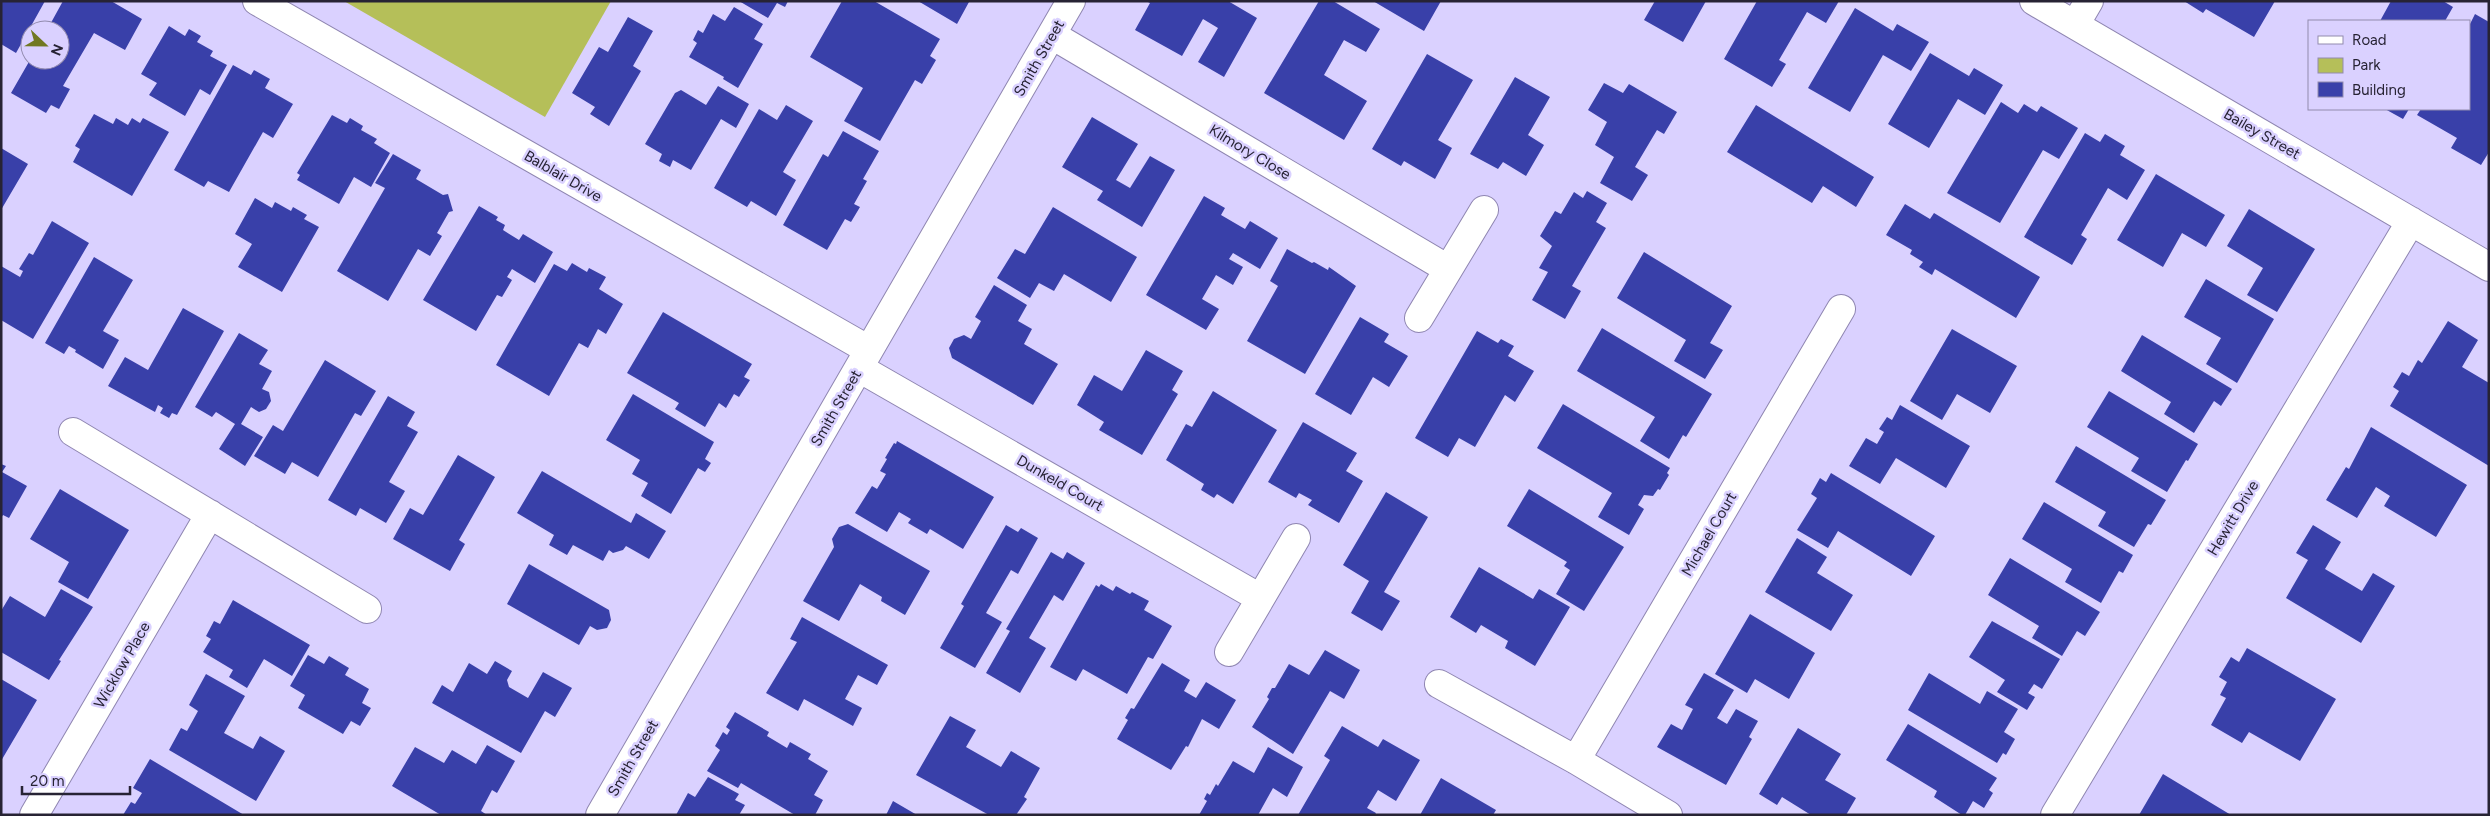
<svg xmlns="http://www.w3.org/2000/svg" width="2490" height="816" viewBox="0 0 2490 816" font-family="Figtree,sans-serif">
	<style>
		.green { fill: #b5bf59 }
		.building { fill: #3940a9 }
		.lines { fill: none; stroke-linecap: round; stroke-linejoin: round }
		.minor-casing { stroke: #8f86b1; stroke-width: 30 }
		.minor { stroke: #fff; stroke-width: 28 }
		.labels { text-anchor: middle; stroke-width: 5; stroke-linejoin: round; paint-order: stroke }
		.street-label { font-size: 15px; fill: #272334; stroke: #dad1ff }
	</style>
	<rect width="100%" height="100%" fill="#dad1ff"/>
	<path class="green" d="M344,1H611L545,117Z"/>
	<path class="building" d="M1,1H45L16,53L1,44Z
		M63,1H111L142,19L125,50L94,33L63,86L70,89L59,109L51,105L46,113L11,93L30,60H60V30H47Z
		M739,1H788L785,7L777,3L768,18Z
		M842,1H874L940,39L930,56L936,60L922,84L915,80L880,141L844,121L863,88L810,57Z
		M918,1H968L969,2L957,24Z
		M1146,1H1228L1257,18L1224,77L1198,62L1218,28L1203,19L1182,56L1135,30L1150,3Z
		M1319,1H1333L1380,29L1366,52L1344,40L1324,75L1367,101L1344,140L1264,93Z
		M1373,1H1441L1424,31Z
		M1655,1H1706L1683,42L1644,20Z
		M1757,1H1839L1826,23L1807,12L1779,60L1786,64L1772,87L1724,59Z
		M2184,1H2275L2254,37L2206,9L2203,13Z
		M2391,1H2443L2453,7L2445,21H2380Z
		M734,7L763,24L754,39L763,44L738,88L723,79L724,77L689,57L697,43L693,40L698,30L703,33L713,14L725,21Z
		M1855,8L1893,31L1897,24L1929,42L1911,71L1883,55L1850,112L1808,88Z
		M2475,14L2489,22V152L2481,165L2451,148L2457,138L2417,115L2421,109H2469V26Z
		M628,17L653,31L633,66L641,71L609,126L590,114L595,107L572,93L599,47L608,52Z
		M169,26L185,36L189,29L201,36L197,42L213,51L210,56L227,65L210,95L200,89L185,116L149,95L157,83L141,74Z
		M1930,53L1969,76L1974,68L2003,85L1985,115L1958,99L1929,148L1888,124Z
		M1427,54L1473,80L1438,140L1452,148L1435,179L1404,161L1401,166L1372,149Z
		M233,65L251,75L254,70L270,79L265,88L293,104L273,138L263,132L229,192L208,181L204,187L174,170Z
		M1515,77L1550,97L1528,135L1544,145L1526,176L1503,162L1498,169L1470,154Z
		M1604,83L1623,93L1629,84L1677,112L1664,134L1657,130L1635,167L1648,175L1632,201L1600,183L1614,157L1595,145L1607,122L1588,110Z
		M718,86L749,104L736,128L721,119L691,170L673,160L670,167L659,161L662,154L645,144L675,93L681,90L706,105Z
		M2001,102L2018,113L2024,104L2037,112L2041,106L2078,128L2059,159L2043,150L2000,223L1947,193Z
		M786,105L813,121L783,172L796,180L776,216L751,201L747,207L714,188L759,109L777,120Z
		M1756,105L1874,177L1856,207L1823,186L1812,203L1727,152Z
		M2385,109H2409L2403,119Z
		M94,114L113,124L116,118L128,125L132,118L140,123L143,118L169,132L132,196L73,162L80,149L75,146Z
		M332,115L347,123L350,118L363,126L361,130L377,139L374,143L390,153L371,187L354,177L339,204L297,180L300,175L297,173Z
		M1092,117L1138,144L1116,180L1130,188L1150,156L1175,170L1142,227L1097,200L1103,191L1062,167Z
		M843,131L879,151L863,179L867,181L854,204L860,207L851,222L845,219L827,250L783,225L823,154L828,157Z
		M2085,133L2100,142L2105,134L2125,146L2120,155L2145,170L2127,200L2108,188L2081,235L2087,239L2072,265L2024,237Z
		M1,148L28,164L1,210Z
		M393,154L421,170L416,179L443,195L448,194L453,211L449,212L437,233L442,236L430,256L418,249L388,301L337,271L385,188L375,183Z
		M2156,174L2225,215L2206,247L2182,233L2163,267L2117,240Z
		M1587,191L1607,203L1596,222L1606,228L1572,286L1581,291L1565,319L1532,300L1548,272L1539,268L1552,246L1540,236L1555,211L1561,214L1574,192L1583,198Z
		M1204,196L1225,208L1221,215L1245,229L1250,221L1278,238L1260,269L1233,253L1229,259L1243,267L1233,285L1216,275L1202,299L1219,309L1206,330L1146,295Z
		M255,198L272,208L275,202L291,211L293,207L307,215L304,219L319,227L282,292L238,267L252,244L235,234Z
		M1905,204L1930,219L1934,213L2040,277L2016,318L1935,269L1932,275L1919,267L1923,262L1910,254L1912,250L1886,235Z
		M479,206L498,217L496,220L505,225L503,230L519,240L523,234L553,252L535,283L512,269L507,277L512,280L502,297L497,295L476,331L423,300Z
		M1053,207L1137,257L1111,302L1064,274L1054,291L1039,283L1030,298L997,278L1015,249L1025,254Z
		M2249,209L2315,249L2277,312L2247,295L2263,268L2227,246Z
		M52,221L89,243L33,339L1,320V266L20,277L23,271L19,269L29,253L33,255Z
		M1287,249L1312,263L1314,262L1328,270L1329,267L1356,286L1305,374L1247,341L1278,286L1270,281Z
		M1644,252L1732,306L1710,343L1723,350L1705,379L1674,361L1686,340L1617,298Z
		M94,257L133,280L103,331L119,340L103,369L75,352L76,350L69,346L64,354L45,343Z
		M572,263L587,272L589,268L606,277L599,289L623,304L606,334L598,329L588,348L579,343L549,396L496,365L554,264L567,271Z
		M2206,279L2274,319L2237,383L2206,364L2221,338L2184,317Z
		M994,285L1027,305L1018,321L1032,329L1024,344L1058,364L1033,405L952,358L949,348L954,339L964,335L971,339L981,321L975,317Z
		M183,308L224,331L177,415L172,413L169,418L160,413L163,408L158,405L155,412L108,386L125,357L148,370Z
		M663,312L752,364L744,377L750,380L739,397L734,394L726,408L719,403L705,427L675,409L679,403L627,373Z
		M1360,317L1389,334L1384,342L1408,356L1389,387L1373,377L1351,415L1315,394Z
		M2448,321L2478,340L2462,367L2489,383V466L2390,406L2399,391L2393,387L2402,372L2409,376L2418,360L2422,363Z
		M1602,328L1712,394L1686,437L1683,435L1669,459L1640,441L1655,417L1577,371Z
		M1952,329L2017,366L1990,413L1957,394L1942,420L1910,401Z
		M1477,331L1498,343L1501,339L1514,346L1508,356L1534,371L1515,402L1505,395L1475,447L1459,438L1448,457L1415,438Z
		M239,333L268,350L259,364L272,371L262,389L269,392L271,401L266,409L259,412L251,407L241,424L263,437L245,466L219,449L235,424L216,412L212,417L195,407Z
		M2142,335L2232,389L2221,406L2214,401L2194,433L2164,414L2171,402L2121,371Z
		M1146,350L1183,371L1172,390L1178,394L1142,455L1099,430L1104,422L1077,405L1094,375L1122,391Z
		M325,360L376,391L361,416L355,413L318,477L292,462L285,474L254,456L273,425L283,431Z
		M1213,391L1277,430L1233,504L1217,494L1214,498L1201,490L1204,484L1166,460L1186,424L1192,427Z
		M2109,391L2198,444L2188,461L2186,460L2167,492L2131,471L2139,458L2087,427Z
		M633,394L714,442L705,459L711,463L705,472L698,468L671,514L641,496L648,483L632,474L640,460L606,440Z
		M388,396L415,412L407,426L418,432L389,482L405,491L386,523L360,508L356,516L328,500Z
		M1563,404L1670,468L1667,473L1669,475L1660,490L1658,489L1653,496L1644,495L1638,505L1644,509L1629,535L1598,517L1612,493L1537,448Z
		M1900,405L1970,446L1946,488L1896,458L1880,484L1849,466L1866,438L1877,444L1884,432L1879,429L1887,417L1892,420Z
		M1303,422L1357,453L1346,471L1363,481L1339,523L1308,505L1312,500L1299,493L1296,498L1268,482Z
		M2371,427L2467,485L2436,537L2384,506L2390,496L2376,487L2357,518L2326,500L2346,467L2349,469Z
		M897,441L994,497L963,549L930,529L927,534L908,523L911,519L899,512L887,532L855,513L872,486L877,489L886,474L880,471L887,459L885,458L894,443L896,444Z
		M2076,446L2166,500L2151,525L2148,524L2134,547L2098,526L2106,512L2055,482Z
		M458,455L495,477L459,540L465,544L450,571L393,539L410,508L423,515Z
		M1,464L6,466L2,472L27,486L9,518L3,515L1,518Z
		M542,471L631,523L636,513L666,531L649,559L626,546L623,550L613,553L609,550L603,561L573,545L567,555L549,545L554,535L517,513Z
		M1831,473L1935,536L1911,576L1838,531L1828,548L1797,530L1817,498L1811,494L1820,478L1826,482Z
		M60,489L129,530L88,599L58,582L69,562L30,539Z
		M1529,489L1624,547L1584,611L1556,594L1570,570L1564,566L1567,562L1507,526Z
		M1386,492L1428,517L1384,592L1400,601L1382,631L1351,613L1369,581L1343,565Z
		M2044,502L2133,555L2123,573L2119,571L2101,603L2065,582L2072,569L2022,539Z
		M848,524L930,571L905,615L881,601L882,597L860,584L839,621L803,601L834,547L832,539L839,527Z
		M1006,525L1018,532L1021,528L1038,538L1018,574L1011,570L986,613L1002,622L975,668L940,648L964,606L961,604Z
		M2313,525L2341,542L2325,569L2362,591L2373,573L2395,586L2361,643L2286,598L2308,560L2296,553Z
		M1797,538L1827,557L1817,573L1853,595L1831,631L1765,592Z
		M1051,552L1063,559L1067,552L1085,563L1063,601L1054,595L1029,638L1046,648L1020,693L986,673L1010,631L1006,629Z
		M2010,558L2100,612L2085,636L2077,631L2062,656L2032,638L2039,626L1988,595Z
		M529,564L609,610L611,620L607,628L597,630L590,626L579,645L507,604Z
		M1479,567L1533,599L1539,589L1570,607L1535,666L1505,648L1508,641L1481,625L1476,633L1450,617Z
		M1101,584L1113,591L1116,586L1130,594L1132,592L1149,601L1144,610L1172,626L1153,659L1148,657L1127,694L1083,669L1076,681L1050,667L1096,585L1099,587Z
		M61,589L93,607L59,660L61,661L49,680L1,652V611L10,596L45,617Z
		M233,600L310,645L292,676L264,659L247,688L229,677L233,670L203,652L211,639L206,636L214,621L220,624Z
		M1750,614L1815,653L1789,699L1755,679L1747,693L1715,674Z
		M802,617L888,665L877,685L858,675L845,699L862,708L853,726L804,699L798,711L766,693L797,642L790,639Z
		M1992,621L2060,659L2042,689L2034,684L2028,693L2035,697L2027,710L1997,692L2005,680L1969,657Z
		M2247,648L2336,699L2300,761L2249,732L2242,743L2211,725L2226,698L2220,695L2227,682L2219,677L2231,657L2239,662Z
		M1325,650L1360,670L1344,699L1330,691L1293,754L1252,727L1269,699L1267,697L1272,688H1275L1289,664L1309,675Z
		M308,655L324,664L329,656L349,668L345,675L369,689L362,703L371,708L360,726L351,721L343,734L298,708L305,695L290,686Z
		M495,661L512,671L507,680L509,687L528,698L543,672L572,688L555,717L545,711L521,753L432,703L442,685L453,692L469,663L487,674Z
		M1162,663L1190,680L1184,691L1196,698L1206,682L1236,700L1219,729L1202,719L1188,747L1186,746L1171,770L1117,739L1128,720L1125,718L1131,708L1134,709Z
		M1704,673L1734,690L1717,718L1727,724L1736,709L1758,721L1749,737L1752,739L1726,785L1657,747L1671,724L1682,730L1693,709L1685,705Z
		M1929,673L1980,704L1987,691L2018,709L2004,732L2015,739L2006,755L2003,753L1997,763L1908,710Z
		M206,674L245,696L224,733L253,749L260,736L285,751L256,801L169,750L181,728L187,731L198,711L189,705Z
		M1,679L37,700L1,761Z
		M735,712L769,732L767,736L787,748L790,742L811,754L808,759L828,771L814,795L823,800L815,815H795L741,783L738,788L707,771L720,750L715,746L723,732L727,735L730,730L726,727Z
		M950,716L976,730L966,747L1001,767L1011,751L1040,768L1024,797L1027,799L1016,815H989L916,775Z
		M1908,724L1997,778L1989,790L1993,793L1984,808L1973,801L1965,815H1962L1934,797L1937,791L1886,760Z
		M1342,726L1378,747L1383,739L1420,760L1396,801L1378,790L1367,808L1376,813L1375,815H1298L1330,760L1324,756Z
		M1798,728L1841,754L1825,780L1856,798L1846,815H1811L1782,797L1777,805L1759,794Z
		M487,745L515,761L497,793L492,790L481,811L487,815H441L392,786L415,747L444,763L452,750L476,764Z
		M1268,747L1303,767L1287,797L1273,788L1258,815H1199L1207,801L1204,799L1207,793L1210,795L1216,784L1218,786L1233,761L1254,773Z
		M150,759L244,815H123L131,802L135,804L142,793L133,788Z
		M2163,774L2231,815H2139Z
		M708,777L739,794L735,800L745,805L739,815H676L688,793L695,797Z
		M1441,778L1496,810L1493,815H1420Z
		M893,801L917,815H886Z"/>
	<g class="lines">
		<defs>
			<path id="minor" d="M257,1L869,350
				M2034,1L2489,267
				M2075,25L2089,1
				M1052,35L1448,269
				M1419,318L1484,210
				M859,368L1260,598
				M73,432L367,609
				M1229,652L1296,538
				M1439,684L1576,760L1668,815
				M1576,760L1841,309
				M34,815L210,514
				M600,815L1071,1
				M2055,815L2411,221"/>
		</defs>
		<use href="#minor" class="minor-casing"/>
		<use href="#minor" class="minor"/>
	</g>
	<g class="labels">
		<g class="street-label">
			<text transform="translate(1039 58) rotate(-60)" y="5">Smith Street</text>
			<text transform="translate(2262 134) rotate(30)" y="5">Bailey Street</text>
			<text transform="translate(1250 152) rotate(31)" y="5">Kilmory Close</text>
			<text transform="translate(563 176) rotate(30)" y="5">Balblair Drive</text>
			<text transform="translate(836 408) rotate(-60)" y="5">Smith Street</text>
			<text transform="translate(1060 483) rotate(30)" y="5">Dunkeld Court</text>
			<text transform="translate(2233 518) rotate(-59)" y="5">Hewitt Drive</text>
			<text transform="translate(1709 534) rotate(-60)" y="5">Michael Court</text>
			<text transform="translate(122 665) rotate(-60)" y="5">Wicklow Place</text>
			<text transform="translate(633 758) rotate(-60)" y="5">Smith Street</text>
		</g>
	</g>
	<rect width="2490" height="816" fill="none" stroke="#272334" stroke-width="5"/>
	<rect x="2308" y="20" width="162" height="90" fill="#dad1ff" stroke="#928bae"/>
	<rect x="2318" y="36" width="25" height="8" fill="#ffffff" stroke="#928bae"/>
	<text x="2352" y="45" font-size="15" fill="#272334">Road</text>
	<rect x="2318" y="58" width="25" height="15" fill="#b5bf59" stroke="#928bae"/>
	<text x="2352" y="70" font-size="15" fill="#272334">Park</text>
	<rect x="2318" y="82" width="25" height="15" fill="#3940a9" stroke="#928bae"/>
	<text x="2352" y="95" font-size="15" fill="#272334">Building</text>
	<g transform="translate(45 45) rotate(112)"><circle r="24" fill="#dad1ff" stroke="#928bae"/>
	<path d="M0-4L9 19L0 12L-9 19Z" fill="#717822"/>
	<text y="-8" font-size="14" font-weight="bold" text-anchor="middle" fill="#272334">N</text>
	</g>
	<path d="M22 786v8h108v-8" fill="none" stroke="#272334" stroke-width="2.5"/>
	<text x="30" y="786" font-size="15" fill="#272334" stroke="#dad1ff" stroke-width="4" paint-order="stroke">20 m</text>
</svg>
